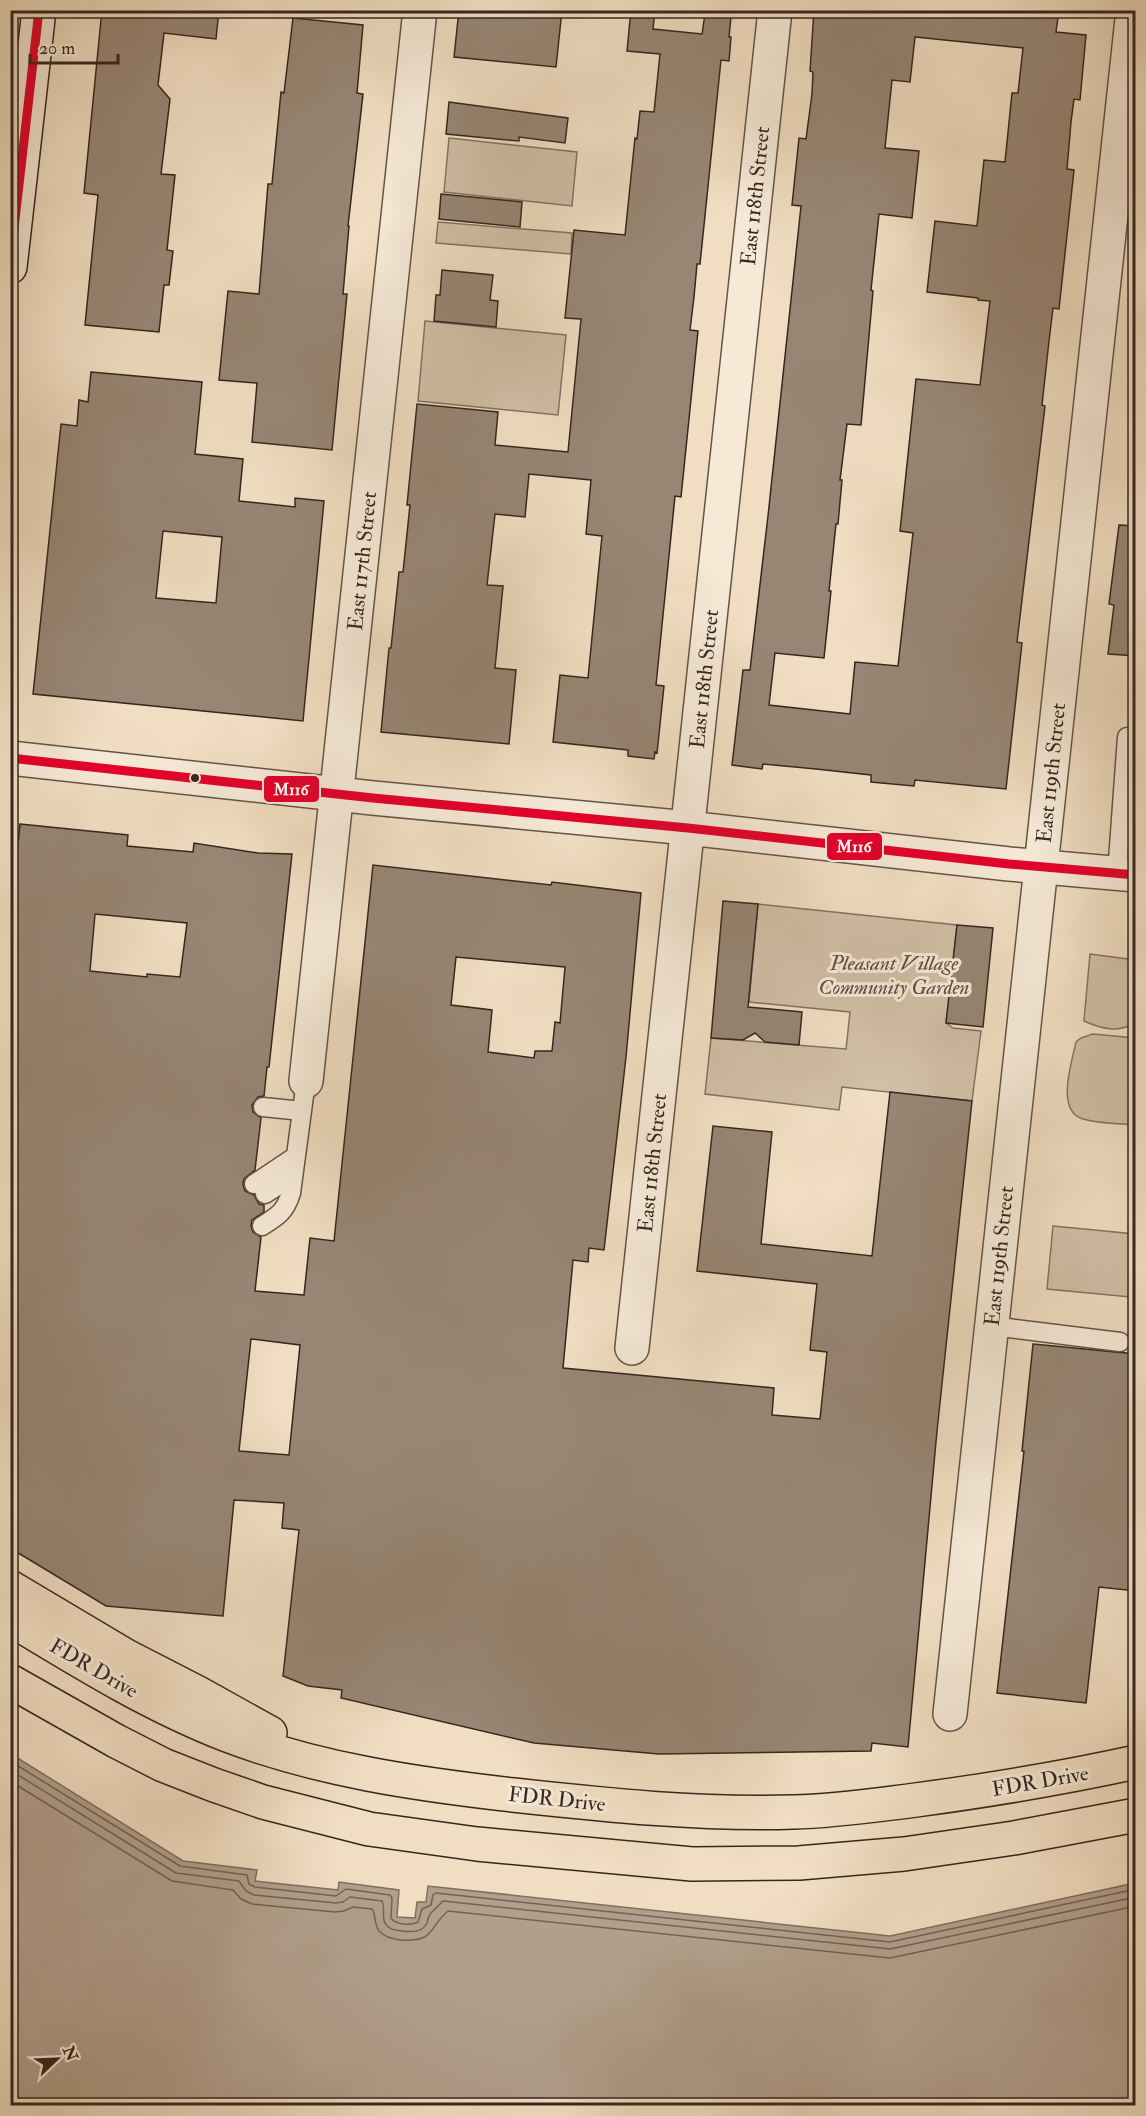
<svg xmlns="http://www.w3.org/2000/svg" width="1146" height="2116" viewBox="0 0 1146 2116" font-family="'IM FELL Double Pica',serif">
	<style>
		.green { fill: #d1bfa6; stroke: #837263; stroke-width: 1.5 }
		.water { fill: #b19f8b; stroke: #7f6f60; stroke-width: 1.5 }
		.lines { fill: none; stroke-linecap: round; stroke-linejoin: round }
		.shore { stroke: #736256; stroke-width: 1.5 }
		.building { fill: #978674; stroke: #352620; stroke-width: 1.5; fill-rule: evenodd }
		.lane-casing { stroke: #645448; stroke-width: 21 }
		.street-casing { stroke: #645448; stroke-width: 36 }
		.secondary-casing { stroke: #352620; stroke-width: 36 }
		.highway-casing { stroke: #352620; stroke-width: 36 }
		.lane { stroke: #f6ead7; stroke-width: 18 }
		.street { stroke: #f6ead7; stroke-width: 33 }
		.secondary { stroke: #f6ead7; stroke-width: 33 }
		.highway { stroke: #f1dec2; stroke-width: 33 }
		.bus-1-casing { stroke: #f6ead7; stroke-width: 14 }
		.bus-1 { stroke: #e4002b; stroke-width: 9 }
		.bus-dot { fill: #352620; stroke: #f6ead7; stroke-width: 2 }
		.labels { text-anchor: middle; stroke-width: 6; stroke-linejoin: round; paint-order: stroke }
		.street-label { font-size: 21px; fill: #352620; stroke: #f6ead7 }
		.park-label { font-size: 21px; font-style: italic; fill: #5c4c42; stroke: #f6ead7 }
		.line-badge { stroke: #f6ead7; stroke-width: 2 }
		.badge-label { font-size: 16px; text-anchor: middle; font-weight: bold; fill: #fff }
	</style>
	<rect width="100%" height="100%" fill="#f1dec2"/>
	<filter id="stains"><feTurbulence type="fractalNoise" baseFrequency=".00333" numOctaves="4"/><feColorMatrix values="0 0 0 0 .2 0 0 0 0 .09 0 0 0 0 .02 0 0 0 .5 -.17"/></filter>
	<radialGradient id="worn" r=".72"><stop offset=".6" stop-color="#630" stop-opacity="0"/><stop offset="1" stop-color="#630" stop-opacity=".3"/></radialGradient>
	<path class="green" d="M449,138L577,152L572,206L444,192Z
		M438,222L572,233L571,254L436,243Z
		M425,321L566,335L558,415L418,401Z
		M758,904L957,925L946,1023L953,1028L981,1031L972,1101L842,1087L839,1110L705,1094L711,1038L846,1049L850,1012L749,1002Z
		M1090,954L1135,960V1023C1118,1033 1102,1029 1084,1021Z
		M1093,1034L1135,1038V1125C1119,1123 1099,1124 1083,1119C1055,1111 1072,1062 1076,1042L1081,1038Z
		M1053,1226L1135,1234L1130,1297L1047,1289Z"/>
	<path class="water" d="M11,1754L183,1861L257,1870L255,1881L338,1890L339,1882L399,1890L397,1917L415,1918L417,1902H426L428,1886L890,1936L1135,1883V2105H11Z"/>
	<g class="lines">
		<path class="shore" d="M10,1761L180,1866L247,1875L249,1884L255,1887L336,1896L346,1889L390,1895L392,1898L391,1918C396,1925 410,1926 418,1922L422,1909L431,1905L433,1895L436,1893L890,1942L1136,1889
			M10,1770L176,1873L239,1881L246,1891L254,1895L336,1903L343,1902L350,1897L382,1901C386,1908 381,1916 385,1923C389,1930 395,1930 402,1931C411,1932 422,1933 427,1923C428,1920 428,1917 430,1914C434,1910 439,1905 443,1901L890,1949L1136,1897
			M10,1781L172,1881L233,1890L241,1899L252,1904L335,1912L344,1911L353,1907L372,1909C376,1915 374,1924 379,1931C385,1937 392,1939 400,1940C436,1942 427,1929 448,1911L890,1958L1136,1906"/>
	</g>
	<path class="building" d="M102,10H219L216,39L164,33L158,85L170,99L161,174L175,175L167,250L173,251L169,285H164L159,332L85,325L98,195L84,193Z
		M459,10H562L556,67L454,57Z
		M631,10H655L653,29L702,34L705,14L731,17L729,37H731L729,61L721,60L700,264H697L694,297L690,330L698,331L681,497L675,496L656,685L664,686L657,753L655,752L654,759L628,756V750L553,742L560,675L588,678L602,536L586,534L591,480L529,474L525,517L495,514L487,585L503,586L495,668L516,670L509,744L381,732L389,648H391L399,572H403L410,505H407L417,404L498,412L495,445L568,452L581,319L565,318L574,230L625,235L635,138L637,139L640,111L654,112L660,54L627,51Z
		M814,10H1059L1056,32L1086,35L1080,100L1074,99L1071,122L1067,169L1074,170L1059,309L1053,308L1049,341L1042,405L1045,406L1017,642L1022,643L1006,789L915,780L914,786L871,782V775L816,769L763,764L762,769L732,765L743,670H750L768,516L801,206L792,205L799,138L806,139L812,94L813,72L810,71ZM915,37L1023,48L1018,93H1012L1005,162L984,160L977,226L935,221L927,292L978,298V300L990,301L980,385L916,379L900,531L913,533L898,666L855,662L850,714L769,705L775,653L824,658L831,591H829L836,524H838L842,480H840L847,424L861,425L873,291L871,290L879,214L912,218L919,151L885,148L892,80L910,82Z
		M293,18L363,25L357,93L363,94L348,226H349L343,294H347L332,450L252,442L257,383L219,380L228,291L259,294L268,184H272L281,92L284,93Z
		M449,102L568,118L565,143L519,137V141L446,134Z
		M441,194L522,202L520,227L439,219Z
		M442,270L493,275L490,300L498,301L496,327L434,321L436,295H440Z
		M91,372L202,382L195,454L243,459L239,501L295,507V498L324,501L303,721L33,694L61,424L77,426L79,400L88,402ZM163,531L222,537L216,603L156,598Z
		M1119,525L1136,526V656L1108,654L1114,605L1109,604Z
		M20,824L128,835L127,846L193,852L194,843L258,853L292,854L269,1067H267L264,1096L258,1097L252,1105L253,1112L261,1118L255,1170L244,1179L243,1184L245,1191L254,1195L259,1204L264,1205V1212L252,1220L251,1226L253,1232L261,1237L255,1291L304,1295L310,1238L334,1241L373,865L551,885L552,882L641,893L626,1057L604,1250L589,1248L588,1262L573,1260L563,1368L774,1388L772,1415L820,1419L827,1352L810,1350L817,1284L697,1271L713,1126L772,1132L761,1244L872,1256L890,1092L972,1101L937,1431L908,1747L872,1743L871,1751L659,1754L534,1743L341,1698L342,1690L308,1686L283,1676L299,1530L282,1528L284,1503L234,1500L223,1616L106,1606L10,1548V925ZM95,914L187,923L180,977L147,974V977L90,971ZM456,957L565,967L560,1023L555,1022L552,1051H535L534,1058L488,1052L492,1010L451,1005ZM251,1339L300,1345L289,1455L239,1451Z
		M723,901L758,904L748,1007L802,1012L799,1045L765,1042L755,1033L743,1040L711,1038Z
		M957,925L993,928L983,1027L946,1023Z
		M1033,1344L1136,1354V1591L1099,1587L1086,1703L997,1693L1024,1451H1022Z"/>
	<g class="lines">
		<defs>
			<path id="lane" d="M1117,874L1127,737
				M263,1107L302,1111
				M254,1184L296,1156
				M265,1194L293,1176
				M262,1226C278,1216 285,1212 291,1193L306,1081
				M992,1326L1120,1342"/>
			<path id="street" d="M10,758L373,798L688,828L1009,864L1136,875
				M306,1081L420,10
				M632,1348L775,10
				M950,1714L1133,10"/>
			<path id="secondary" d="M10,267L39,10"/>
			<path id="highway" d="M10,1587L126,1656L198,1693L270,1733
				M10,1619C81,1662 150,1705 227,1735C319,1770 416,1784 513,1795C606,1805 700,1815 794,1812C835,1811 875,1805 916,1800C990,1790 1063,1778 1136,1762
				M10,1681L116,1741L163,1765L214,1785L263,1802L369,1829L477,1844L692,1864L799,1863L904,1854L1014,1838L1136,1815"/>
		</defs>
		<use href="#lane" class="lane-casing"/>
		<use href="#street" class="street-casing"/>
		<use href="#secondary" class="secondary-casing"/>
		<use href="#highway" class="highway-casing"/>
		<use href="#lane" class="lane"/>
		<use href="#street" class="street"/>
		<use href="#secondary" class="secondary"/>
		<use href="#highway" class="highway"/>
		<defs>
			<path id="bus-1" d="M10,263L39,10
				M10,758L373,798L688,828L1009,864L1136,875"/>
		</defs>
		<use href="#bus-1" class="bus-1-casing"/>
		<use href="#bus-1" class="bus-1"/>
	</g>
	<circle class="bus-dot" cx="195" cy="778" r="5"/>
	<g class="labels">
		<g class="street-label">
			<text transform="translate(755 196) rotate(-84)" y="7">East 118th Street</text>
			<text transform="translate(362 561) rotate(-84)" y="7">East 117th Street</text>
			<text transform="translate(704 679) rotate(-84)" y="7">East 118th Street</text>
			<text transform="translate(1051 773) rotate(-84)" y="7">East 119th Street</text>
			<text transform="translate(652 1163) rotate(-84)" y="7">East 118th Street</text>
			<text transform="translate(999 1256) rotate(-84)" y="7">East 119th Street</text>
			<text transform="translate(94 1668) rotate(30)" y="7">FDR Drive</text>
			<text transform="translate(1040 1781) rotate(-10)" y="7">FDR Drive</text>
			<text transform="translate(557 1799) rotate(6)" y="7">FDR Drive</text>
		</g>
		<g class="park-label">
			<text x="894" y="970">Pleasant Village<tspan x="894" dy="24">Community Garden</tspan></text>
		</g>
	</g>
	<g class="line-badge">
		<rect x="263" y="775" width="57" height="28" rx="6" fill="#e4002b"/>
		<rect x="826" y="832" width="57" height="29" rx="6" fill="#e4002b"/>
	</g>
	<g class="badge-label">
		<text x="291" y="795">M116</text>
		<text x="854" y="852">M116</text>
	</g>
	<rect width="1146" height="2116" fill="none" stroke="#f1dec2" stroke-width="36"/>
	<rect x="12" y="12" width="1122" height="2092" fill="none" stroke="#352620" stroke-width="3"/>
	<rect x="18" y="18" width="1110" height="2080" fill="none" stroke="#352620" stroke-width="1.5"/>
	<g transform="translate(57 2059) rotate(67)" stroke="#f6ead7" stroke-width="4.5" paint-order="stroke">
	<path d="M0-4.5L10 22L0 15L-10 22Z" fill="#352620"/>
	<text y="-9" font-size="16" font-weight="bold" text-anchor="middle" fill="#352620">N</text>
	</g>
	<path d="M30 54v9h88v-9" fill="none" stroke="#352620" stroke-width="3"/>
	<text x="39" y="54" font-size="18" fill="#352620" stroke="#f6ead7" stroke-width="4.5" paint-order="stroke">20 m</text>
	<rect width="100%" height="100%" filter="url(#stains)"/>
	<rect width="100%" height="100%" fill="url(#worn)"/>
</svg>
